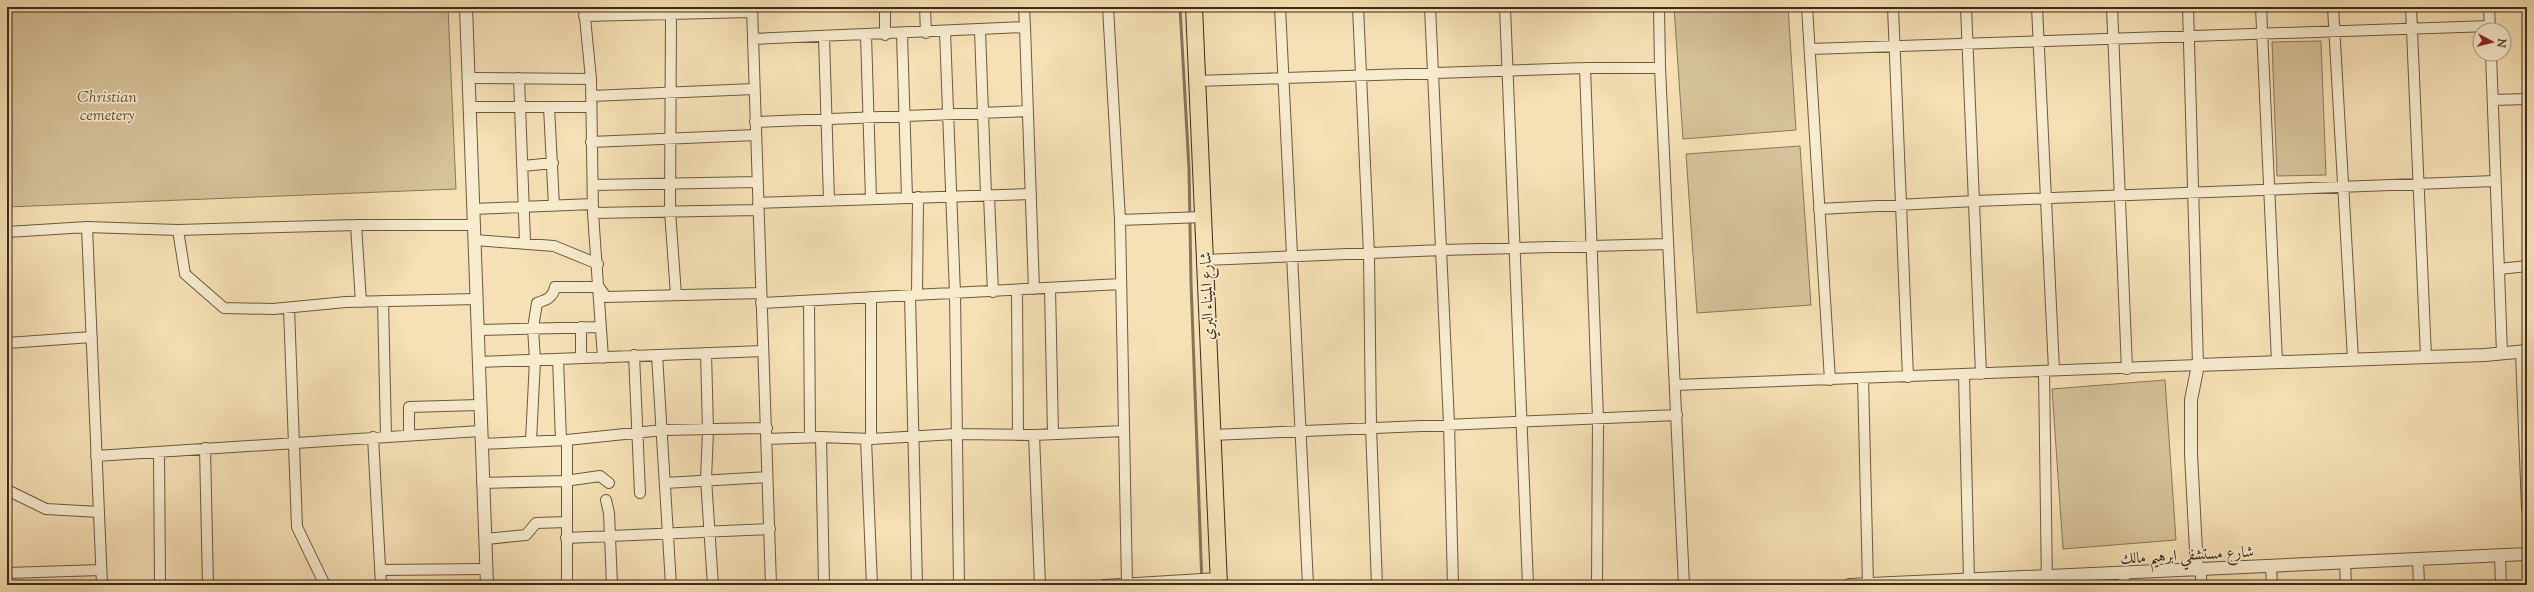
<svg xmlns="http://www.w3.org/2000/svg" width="2534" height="592" viewBox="0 0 2534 592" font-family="'Sorts Mill Goudy',Amiri,serif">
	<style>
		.green { fill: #d6c29a; stroke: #8a765a }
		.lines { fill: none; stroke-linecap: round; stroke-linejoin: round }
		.stream { stroke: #877357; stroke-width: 3 }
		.minor-casing { stroke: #6c5840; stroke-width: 12 }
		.tertiary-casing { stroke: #6c5840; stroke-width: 14 }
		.trunk-casing { stroke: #3e2a19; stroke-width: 18 }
		.minor { stroke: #f8eccf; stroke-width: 10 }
		.tertiary { stroke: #f8eccf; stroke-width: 12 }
		.trunk { stroke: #f5e1b5; stroke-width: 16 }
		.labels { text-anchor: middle; stroke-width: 3.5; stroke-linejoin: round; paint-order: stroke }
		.park-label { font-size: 16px; font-style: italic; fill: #645039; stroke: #f8eccf }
		.street-label { font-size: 16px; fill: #3e2a19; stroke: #f8eccf }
	</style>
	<rect width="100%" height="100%" fill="#f5e1b5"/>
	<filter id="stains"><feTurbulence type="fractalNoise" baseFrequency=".005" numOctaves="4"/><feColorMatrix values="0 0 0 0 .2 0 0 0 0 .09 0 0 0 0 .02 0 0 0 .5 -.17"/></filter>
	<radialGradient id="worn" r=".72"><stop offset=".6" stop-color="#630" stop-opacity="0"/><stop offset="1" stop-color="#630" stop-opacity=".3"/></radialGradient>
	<path class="green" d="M7,7H448L456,189L7,207Z
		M1674,7H1788L1796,130L1683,139Z
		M2321,41L2326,175L2277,176L2272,42Z
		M1800,146L1811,305L1697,313L1686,154Z
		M2165,380L2176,540L2063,549L2052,389Z"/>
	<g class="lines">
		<path class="stream" d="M1180,7L1189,169L1191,282L1202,585"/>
		<defs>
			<path id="minor" d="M584,7L591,79L593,213L603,358
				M752,7L771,585
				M885,7V35
				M925,7L926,33
				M1108,7L1120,220L1127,584
				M1280,7L1308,585
				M1358,7L1369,254L1371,427L1377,585
				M1430,7L1449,424L1453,585
				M1505,7L1528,585
				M1659,7L1660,68L1684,585
				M1807,7L1830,380
				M1893,7L1908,377
				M1966,7L1981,374
				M2037,7L2054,370
				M2112,7L2127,369
				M2261,7L2277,362
				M2333,7L2353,359
				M2411,7L2426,357
				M2489,7L2490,30
				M671,14L670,211L676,295
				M584,16L752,12
				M1025,27L1034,289
				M980,31L986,195
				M945,32L955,294L959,585
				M902,34L907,198
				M866,35L871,199
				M824,37L829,201
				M753,39L1025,27L1024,7
				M1810,49L2490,26
				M2491,54L2502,353
				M1585,68L1598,418L1597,585
				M469,78L591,79
				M519,78L525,242
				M1197,81L1585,68H1660
				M591,96L754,89
				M2493,100L2527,99
				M470,107H591
				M549,107L554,206
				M755,122L1028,111
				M591,142L756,135
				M523,166L553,163
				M593,185L757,182
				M989,195L993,292
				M758,203L1031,194
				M473,209L593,204
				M1819,209L1975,201L2495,181
				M593,213L758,210
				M1120,220L1203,217
				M356,225L361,302
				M87,227L102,585
				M178,230L185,274L224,308L273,309L346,302L477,299
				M7,232L87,227L178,230L356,225H474
				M475,240L554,246L598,264
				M1205,260L1442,250L1668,244
				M2499,269L2527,266
				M1050,288L1053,434
				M1017,290L1018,435
				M917,295L918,197
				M910,296L917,585
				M871,297V439
				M383,301L386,436
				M809,301L810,437
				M761,303L1121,284
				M289,308L297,527L325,585
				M581,327V358
				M479,330L601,327
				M7,343L92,337
				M2521,352L2527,508
				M706,353L708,431L706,479L713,585
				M634,355L640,493
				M657,355L671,585
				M558,359L561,440
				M479,362L763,351
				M2044,371L2047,585
				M1964,375L1969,580
				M1863,378L1868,584
				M1675,385L2198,365L2188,7
				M409,435V407L479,405
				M1034,435L1040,585
				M1212,435L1677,415
				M373,437L381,585
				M821,437L824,585
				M767,439L821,437L871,439L955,434L1034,435L1124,431
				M866,439L872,585
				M531,441L535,360L533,328L537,303C546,300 553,298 555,287H599L606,297L761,293
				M481,444L567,440L663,430L767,428
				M205,448L208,585
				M159,452L160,585
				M96,456L480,431
				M482,483L565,481L600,476L609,483
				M665,483L767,477
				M7,490L46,509L99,512
				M606,500L609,513L612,585
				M566,538L770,529
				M486,539L526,535L536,523L567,522
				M2500,556L2501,585
				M2418,560L2419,585
				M2345,563L2346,585
				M2271,566L2272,585
				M2201,569V585
				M381,570L486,569
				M7,573L101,570
				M2124,573V585
				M567,585V440
				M1104,585L1218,578"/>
			<path id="tertiary" d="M466,7L487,585
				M2197,570L2191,454V400L2198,365L2485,355L2527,351
				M1849,585L2527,554"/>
			<path id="trunk" d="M1194,7L1219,585"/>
		</defs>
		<use href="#minor" class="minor-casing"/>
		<use href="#tertiary" class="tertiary-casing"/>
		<use href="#trunk" class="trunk-casing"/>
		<use href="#minor" class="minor"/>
		<use href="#tertiary" class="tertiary"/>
		<use href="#trunk" class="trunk"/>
	</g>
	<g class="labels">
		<g class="park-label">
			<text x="107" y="102">Christian<tspan x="107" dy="18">cemetery</tspan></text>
		</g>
		<g class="street-label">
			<text transform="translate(1206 296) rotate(-92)" y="6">شارع الميناء البري</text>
			<text transform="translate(2187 554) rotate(-3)" y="6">شارع مستشفي ابرهيم مالك</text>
		</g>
	</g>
	<rect width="2534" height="592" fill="none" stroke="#f5e1b5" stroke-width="24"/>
	<rect x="8" y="8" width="2518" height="576" fill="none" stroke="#3e2a19" stroke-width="2"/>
	<rect x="12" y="12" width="2510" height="568" fill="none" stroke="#3e2a19"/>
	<g transform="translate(2492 42) rotate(97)"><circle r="19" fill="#f8eccf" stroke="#ae9e86"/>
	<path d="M0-3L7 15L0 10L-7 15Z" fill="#8f2418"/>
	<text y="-6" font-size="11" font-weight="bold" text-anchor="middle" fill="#3e2a19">N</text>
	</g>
	<rect width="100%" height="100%" filter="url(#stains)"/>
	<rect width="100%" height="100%" fill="url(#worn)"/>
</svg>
